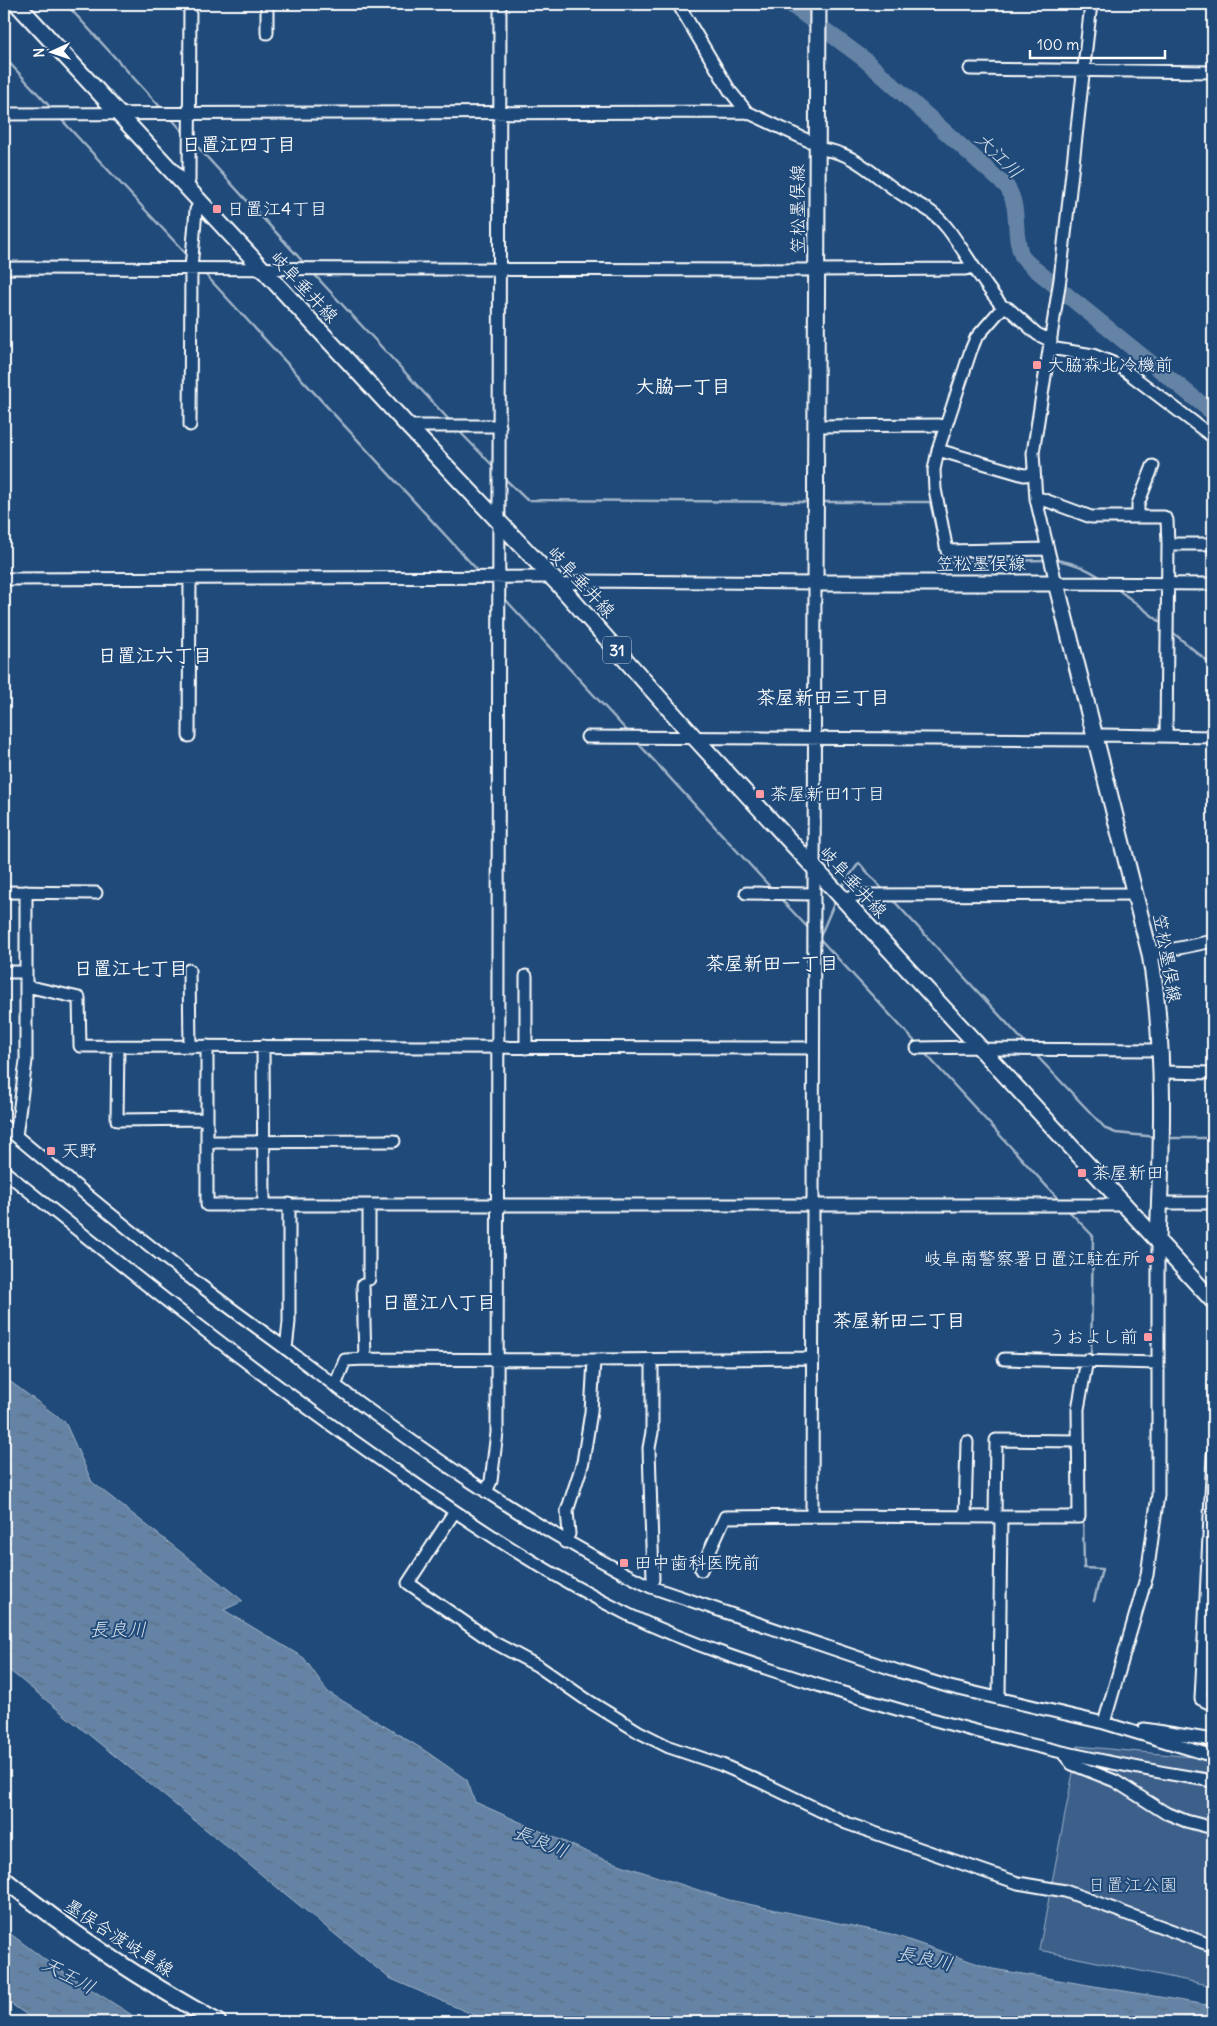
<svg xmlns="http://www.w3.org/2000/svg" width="1217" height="2026" viewBox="0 0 1217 2026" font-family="Delius,'Klee One',sans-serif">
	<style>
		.built { fill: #2e5683 }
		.park { fill: #3c618b; stroke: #9eb0c5 }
		.water { fill: url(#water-ripples); stroke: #a3b5c8 }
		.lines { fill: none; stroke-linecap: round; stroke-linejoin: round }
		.stream { stroke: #a3b5c8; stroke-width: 2.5 }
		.river { stroke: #6583a4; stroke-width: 16 }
		.minor-casing { stroke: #fff; stroke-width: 15 }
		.major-casing { stroke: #fff; stroke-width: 19 }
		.minor { stroke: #1f4a7a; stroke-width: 11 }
		.major { stroke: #1f4a7a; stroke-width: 15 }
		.poi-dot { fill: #ff9aa2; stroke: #1f4a7a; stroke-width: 2 }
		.labels { text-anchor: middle; stroke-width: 4; stroke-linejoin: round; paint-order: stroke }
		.shield { fill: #1f4a7a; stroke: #bcc9d7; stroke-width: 1 }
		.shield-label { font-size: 16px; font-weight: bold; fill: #fff }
		.poi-label { font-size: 18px; fill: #fff; stroke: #1f4a7a; text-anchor: start }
		.street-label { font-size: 18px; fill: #fff; stroke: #1f4a7a }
		.park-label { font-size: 18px; fill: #d8dfe8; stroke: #1f4a7a }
		.neighbourhood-label { font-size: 19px; font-weight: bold; fill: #fff; stroke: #1f4a7a }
		.water-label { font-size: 19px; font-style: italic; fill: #d8e0e8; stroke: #1f4a7a }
	</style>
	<defs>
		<pattern id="water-ripples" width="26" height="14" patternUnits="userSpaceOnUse" patternTransform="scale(1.25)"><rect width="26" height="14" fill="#6583a4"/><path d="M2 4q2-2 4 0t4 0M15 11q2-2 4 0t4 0" fill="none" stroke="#5b6d81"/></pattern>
	</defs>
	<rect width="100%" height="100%" fill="#1f4a7a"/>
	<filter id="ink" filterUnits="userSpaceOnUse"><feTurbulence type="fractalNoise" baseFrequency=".02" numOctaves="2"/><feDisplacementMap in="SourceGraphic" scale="10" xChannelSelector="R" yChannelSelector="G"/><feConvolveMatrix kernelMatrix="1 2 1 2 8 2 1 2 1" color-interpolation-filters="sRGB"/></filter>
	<g filter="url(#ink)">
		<path class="built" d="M1191,4H1213V8H1191Z"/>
		<path class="park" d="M1078,1746L1213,1759V1986L1039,1950Z"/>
		<path class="water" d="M4,1377L65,1422L92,1482L243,1601L224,1610L304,1658L328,1692L424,1750L467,1780L475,1802L603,1859L729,1900L891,1934L993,1969L1213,2006V2022H490L389,1978L4,1666Z
			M4,1929L48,1962L143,2022H37L4,1999Z"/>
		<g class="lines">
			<path class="stream" d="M66,4L163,110
				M4,57L52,109
				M59,117L188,256
				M170,117L185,134
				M194,143L305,264
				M312,272L451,422
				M204,273L481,574
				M458,430L496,469
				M503,477L527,500L810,502
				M821,502H930L939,541
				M942,551L943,558L951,562L1048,560
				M1053,560C1072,561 1088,569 1103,579
				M1116,588L1163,624
				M504,598L629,733
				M1171,631L1213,666
				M636,741L773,890
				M840,889L859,863L884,891
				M780,898L810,930
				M892,899L1027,1045
				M818,937L918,1045
				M819,939L836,899
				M923,1051L1061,1202
				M1034,1053L1106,1129L1116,1133L1157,1137
				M1168,1138H1213
				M1068,1210L1093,1236L1091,1357
				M1083,1517L1084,1568L1102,1569L1094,1601"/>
			<path class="river" d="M790,4L864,59L1007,187C1021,208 1012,234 1022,256C1025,261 1032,266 1036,270L1213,413"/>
			<defs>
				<path id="minor" d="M267,4V33
					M678,4L730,91L747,112
					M1091,4L1060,279L1033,453L1036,499L1056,583L1213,584
					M970,69L1213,72
					M4,114L747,112L809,141H817
					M817,149C855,150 876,179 906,197C923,207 934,211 948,229C967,254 981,282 1003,307L1008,308L1037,334L1051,341
					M187,187L189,180L190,4
					M4,268L816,270L965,269L972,267
					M1003,307L976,338L971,350L938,450L934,470L935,489L947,551L1047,549
					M1050,348L1093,355L1118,365L1213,437
					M190,425L191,269L196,210L201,202
					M408,426H500
					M816,426L938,425L945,427
					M938,450L1024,475L1033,474
					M1036,499H1042L1091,517H1164L1167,520L1168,544H1213
					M1138,517V504L1153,466
					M4,579L551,577
					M560,586L582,581L815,583L812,1516L1001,1517L999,1698
					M189,736L190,579
					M1166,736L1168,544
					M587,737L1089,740L1103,735L1213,737
					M4,892L96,893
					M746,893L814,894
					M843,899L857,895L1136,894
					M1150,954L1213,941
					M189,970L190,1047
					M4,972H24
					M526,976V1048
					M26,986L79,998L80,1046L813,1048
					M118,1046L117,1120L207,1119
					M207,1046V1205H1126
					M263,1046L264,1204
					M917,1048L981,1047
					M983,1049L1159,1050
					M1161,1072L1213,1073
					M4,1126C67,1179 131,1232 196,1282C228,1307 261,1330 293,1354C407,1440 523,1523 651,1587L901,1672L950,1687L1104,1723L1213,1756
					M16,1136L26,1061V892
					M207,1142L394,1141
					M4,1171C137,1278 270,1385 411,1481C481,1530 552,1577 629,1615C692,1645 758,1666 824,1687C953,1728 1079,1760 1213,1781
					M1159,1203H1213
					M369,1205V1279
					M363,1285L365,1359
					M286,1349L289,1322V1204
					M1004,1359L1158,1363
					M335,1386L345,1360L365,1359L594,1360L813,1358
					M1213,1455L1201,1699L1213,1705
					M486,1492L491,1481L497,1433L500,4
					M451,1517L408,1583L493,1642L538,1666L587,1700L639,1732L669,1747L722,1765L761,1782L846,1823L1018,1883L1065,1891L1087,1899L1213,1946
					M965,1517L967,1442
					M995,1517L996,1440L1078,1441
					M1001,1517H1079L1078,1409L1087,1360
					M565,1542L569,1534L567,1511L583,1462L591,1412L594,1360
					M701,1570L725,1517L812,1516
					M651,1587L653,1579L649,1448L652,1432V1360
					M1104,1723L1147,1575L1158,1495V1240
					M1144,1729L1213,1740
					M1062,1752L1072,1764L1115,1781L1164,1812L1186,1821L1213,1828"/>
				<path id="major" d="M17,4L408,426L560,586L694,737L1213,1301
					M818,4L815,583H1056L1150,954C1166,1048 1162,1146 1158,1240
					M4,1879C71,1933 143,1981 218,2022"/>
			</defs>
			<use href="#minor" class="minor-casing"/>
			<use href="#major" class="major-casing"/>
			<use href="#minor" class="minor"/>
			<use href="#major" class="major"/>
		</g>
	</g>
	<g class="poi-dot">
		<rect x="212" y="204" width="10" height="10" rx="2.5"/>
		<rect x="1032" y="360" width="10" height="10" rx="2.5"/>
		<rect x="755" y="789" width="10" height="10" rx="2.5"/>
		<rect x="46" y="1146" width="10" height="10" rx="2.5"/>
		<rect x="1077" y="1168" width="10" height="10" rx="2.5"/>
		<circle cx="1150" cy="1259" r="5"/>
		<rect x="1143" y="1332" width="10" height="10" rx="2.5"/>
		<rect x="619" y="1558" width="10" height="10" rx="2.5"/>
	</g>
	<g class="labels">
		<rect class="shield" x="603" y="636.5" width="28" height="27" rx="4"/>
		<g class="shield-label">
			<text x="617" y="656">31</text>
		</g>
		<g class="poi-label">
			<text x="227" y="215">日置江4丁目</text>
			<text x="1047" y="371">大脇森北冷機前</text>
			<text x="770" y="800">茶屋新田1丁目</text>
			<text x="61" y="1157">天野</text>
			<text x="1092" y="1179">茶屋新田</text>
			<text x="1140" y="1265" text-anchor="end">岐阜南警察署日置江駐在所</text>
			<text x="1138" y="1343" text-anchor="end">うおよし前</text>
			<text x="634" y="1569">田中歯科医院前</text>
		</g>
		<g class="street-label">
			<text transform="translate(798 209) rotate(-90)" y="6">笠松墨俣線</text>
			<text transform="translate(304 287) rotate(47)" y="6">岐阜垂井線</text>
			<text x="981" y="570">笠松墨俣線</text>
			<text transform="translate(581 582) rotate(47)" y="6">岐阜垂井線</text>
			<text transform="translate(853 882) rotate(47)" y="6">岐阜垂井線</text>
			<text transform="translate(1167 958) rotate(80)" y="6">笠松墨俣線</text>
			<text transform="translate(119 1938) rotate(33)" y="6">墨俣合渡岐阜線</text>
		</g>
		<g class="park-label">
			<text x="1133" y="1891">日置江公園</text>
		</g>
		<g class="neighbourhood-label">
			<text x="239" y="151">日置江四丁目</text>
			<text x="683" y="393">大脇一丁目</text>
			<text x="155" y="662">日置江六丁目</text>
			<text x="823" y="704">茶屋新田三丁目</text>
			<text x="772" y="970">茶屋新田一丁目</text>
			<text x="131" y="975">日置江七丁目</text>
			<text x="439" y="1309">日置江八丁目</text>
			<text x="899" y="1327">茶屋新田二丁目</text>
		</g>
		<g class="water-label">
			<text transform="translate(999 155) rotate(44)" y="7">大江川</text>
			<text x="118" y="1636">長良川</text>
			<text transform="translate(541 1841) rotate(22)" y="7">長良川</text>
			<text transform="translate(925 1958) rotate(12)" y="7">長良川</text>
			<text transform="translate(69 1975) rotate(28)" y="7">天王川</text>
		</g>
	</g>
	<rect width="1217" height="2026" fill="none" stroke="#1f4a7a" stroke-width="20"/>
	<rect x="10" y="10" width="1197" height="2006" fill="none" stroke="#fff" stroke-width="2" filter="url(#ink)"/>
	<g transform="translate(52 52) rotate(267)" stroke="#1f4a7a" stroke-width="4" paint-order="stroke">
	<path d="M0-4L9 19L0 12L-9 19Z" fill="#ffffff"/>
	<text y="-8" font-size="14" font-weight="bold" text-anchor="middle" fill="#ffffff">N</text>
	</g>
	<path d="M1030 50v8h135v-8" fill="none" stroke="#ffffff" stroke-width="2.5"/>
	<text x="1037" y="50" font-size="15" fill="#ffffff" stroke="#1f4a7a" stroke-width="4" paint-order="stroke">100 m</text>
</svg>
